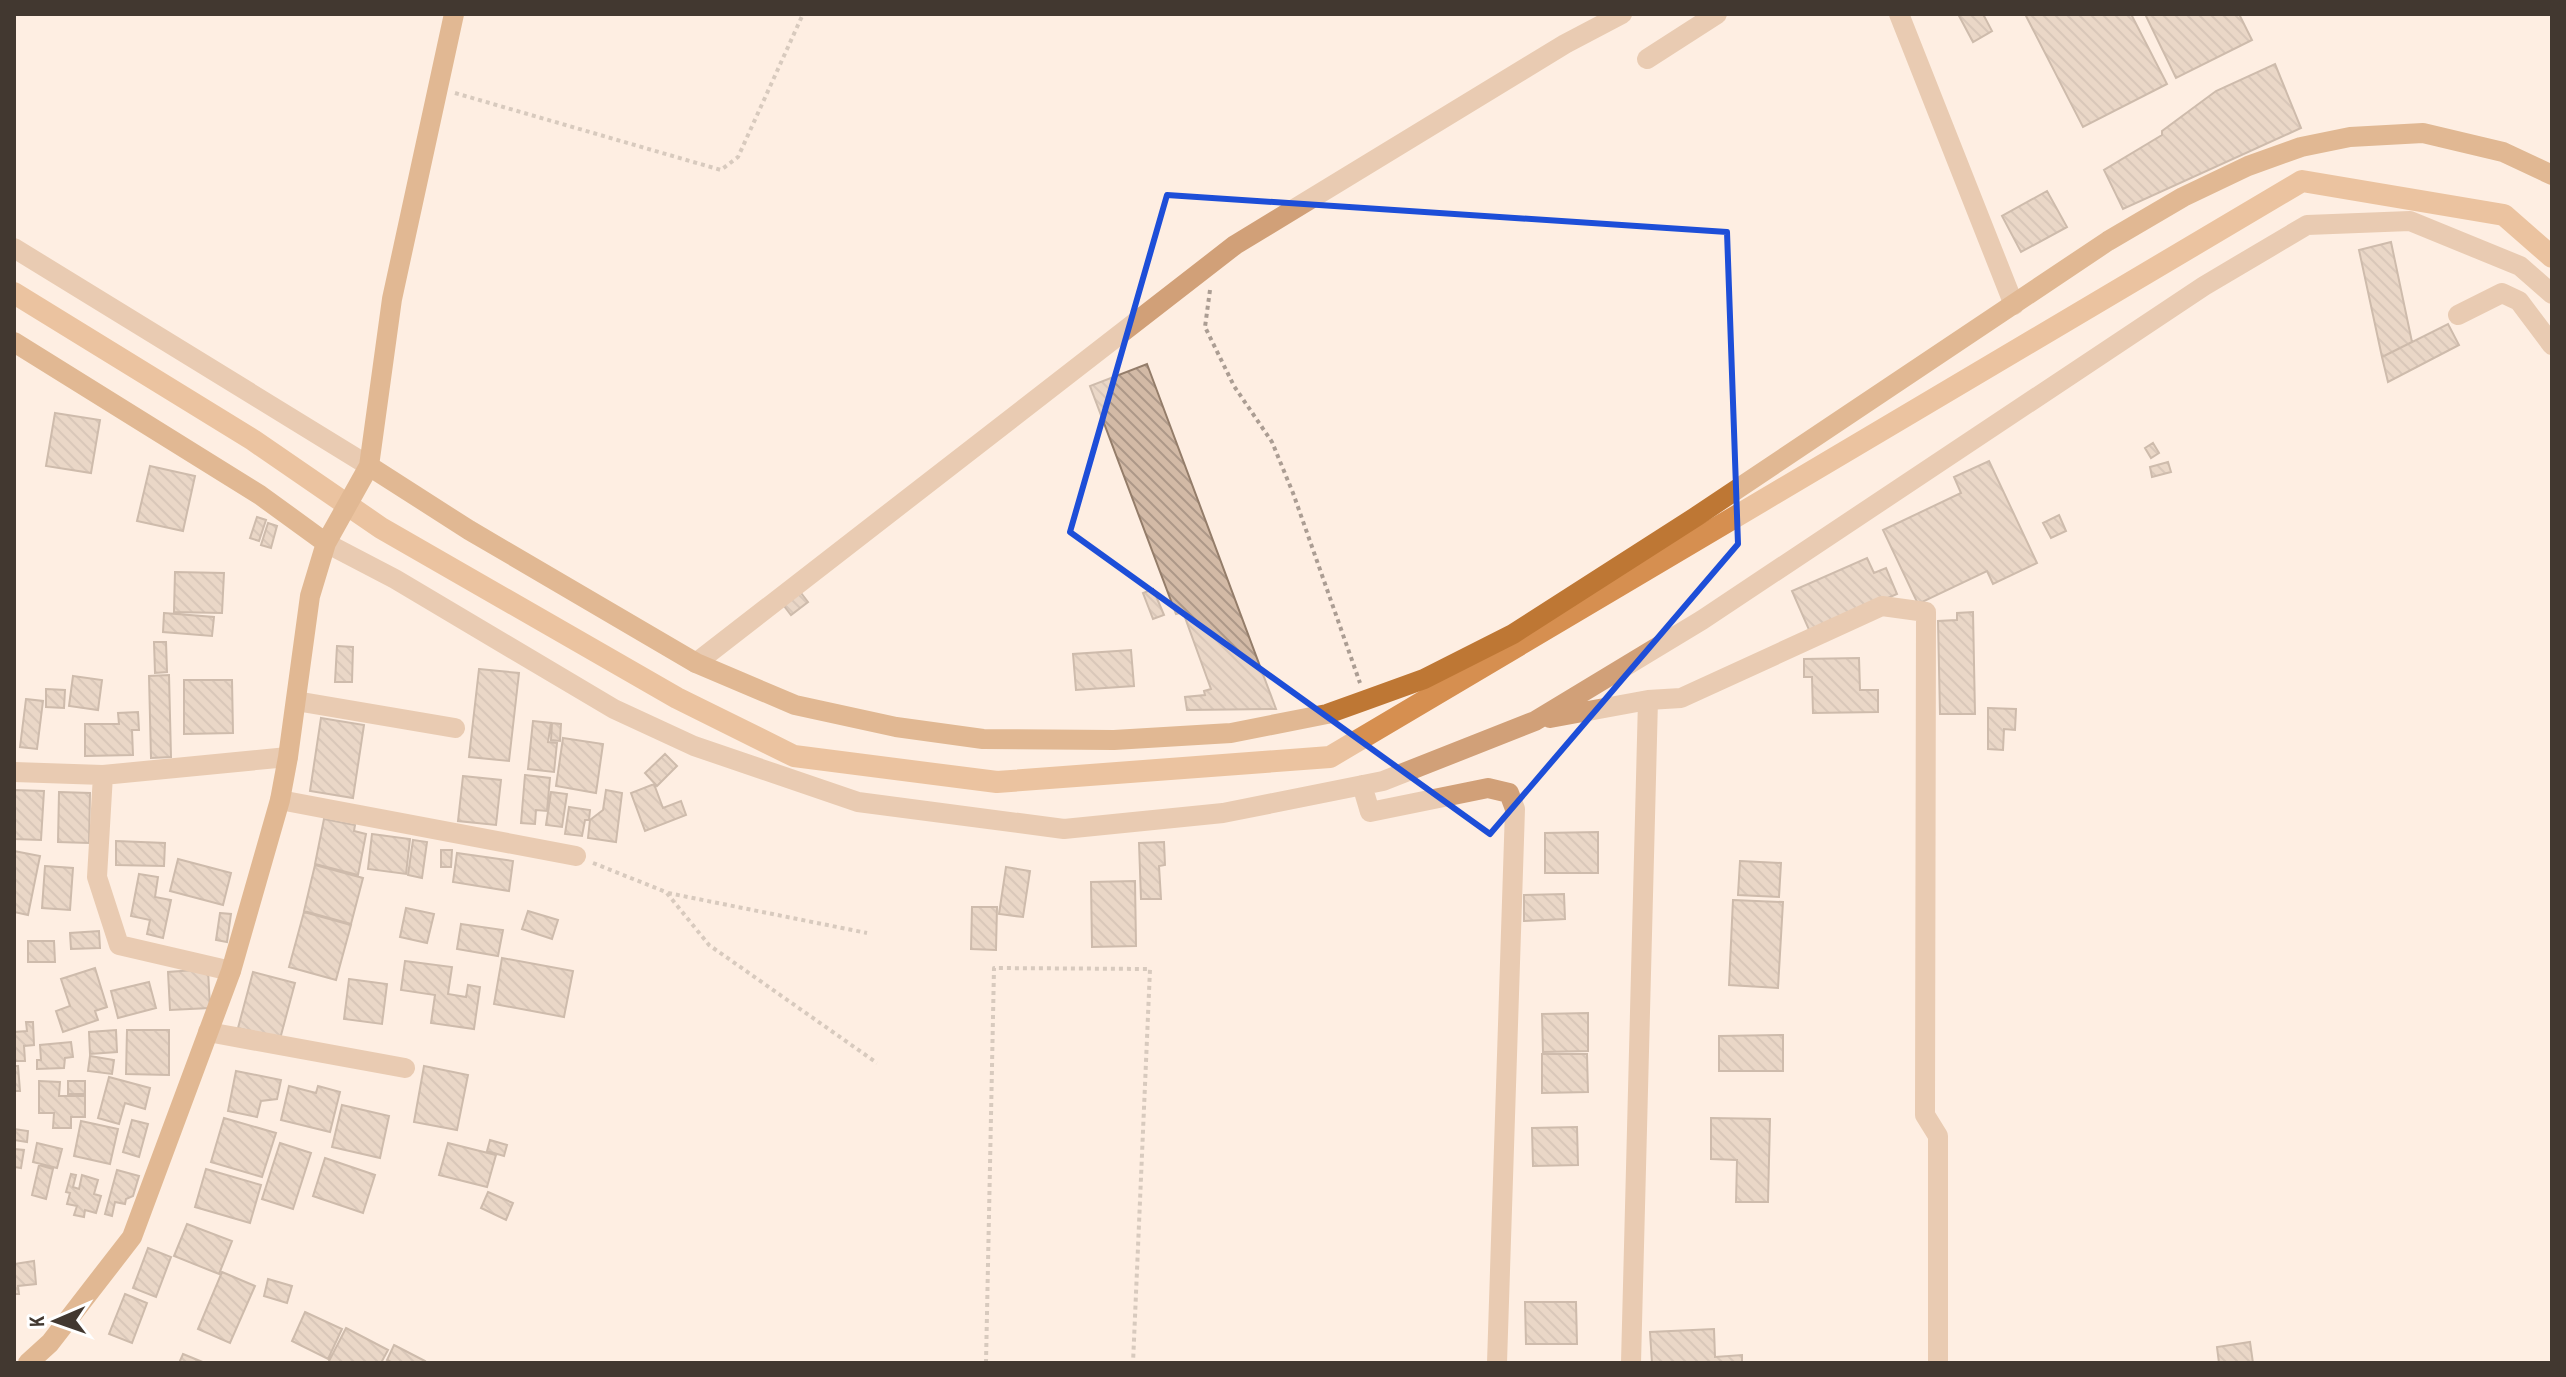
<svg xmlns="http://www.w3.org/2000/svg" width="2566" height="1377" viewBox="0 0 2566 1377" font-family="'Sofia Sans Condensed',sans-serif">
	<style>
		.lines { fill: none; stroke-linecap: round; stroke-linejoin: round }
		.canal { stroke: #d68f50; stroke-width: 22 }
		.building { fill: url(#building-back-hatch); stroke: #947d6a; stroke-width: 2 }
		.path { stroke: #ab9d93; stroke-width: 4; stroke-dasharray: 4 4; stroke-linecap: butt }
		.street { stroke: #d1a078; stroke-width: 20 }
		.secondary { stroke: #be7734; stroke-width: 20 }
		.marked { fill: none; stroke: #1d4ed8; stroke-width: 6; stroke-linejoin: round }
	</style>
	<defs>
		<pattern id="building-back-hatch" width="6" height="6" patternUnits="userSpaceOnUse" patternTransform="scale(2)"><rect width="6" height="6" fill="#d3baa6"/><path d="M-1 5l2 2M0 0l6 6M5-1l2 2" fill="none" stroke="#ad9888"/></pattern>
	</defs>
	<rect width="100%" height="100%" fill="#feeee2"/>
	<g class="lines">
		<path class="canal" d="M14,293L253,440L381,528L677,698L794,756L997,782L1330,757L2302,181L2504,215L2552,257"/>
	</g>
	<path class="building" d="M1958,14H1983L1992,31L1973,42Z
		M2025,14H2131L2167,84L2083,127Z
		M2145,14H2239L2252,40L2176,78Z
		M2275,64L2301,128L2123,209L2104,170L2162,135V131L2216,91Z
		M2047,191L2067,227L2021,252L2002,216Z
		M2391,242L2412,342L2382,357L2359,250Z
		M2448,324L2459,345L2388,382L2382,357Z
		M1147,364L1276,709L1187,710L1185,697L1205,695L1204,691L1211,689L1183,612L1176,614L1090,386Z
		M55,413L100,420L91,473L46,466Z
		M2153,443L2159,453L2151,458L2145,448Z
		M1989,461L2037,563L1993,584L1987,571L1918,604L1883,530L1961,493L1954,477Z
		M2168,462L2171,472L2152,477L2150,467Z
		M150,466L195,476L183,531L137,521Z
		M2059,515L2066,531L2051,538L2043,523Z
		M257,517L266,520L259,541L250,538Z
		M268,523L277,526L271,548L261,545Z
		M1867,558L1874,573L1886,568L1897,594L1810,632L1792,591Z
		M175,572L224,573L222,613L174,612Z
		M798,589L808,602L791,615L781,602Z
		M1153,589L1164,615L1153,619L1143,593Z
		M1973,612L1975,714H1940L1938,621L1957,620V613Z
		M164,613L214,617L212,636L163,632Z
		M154,642H166L167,672L155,673Z
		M337,646L353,647L352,682H335Z
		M1131,650L1134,686L1076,690L1073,654Z
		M1859,658L1860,690H1878V712L1813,713L1812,677H1804V659Z
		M479,669L519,673L509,761L469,757Z
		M169,675L171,757L151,758L149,676Z
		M73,676L102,680L98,710L69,706Z
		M184,680H232L233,733L184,734Z
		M46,689L65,690L64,708L46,707Z
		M26,699L43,701L37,749L20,747Z
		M1988,708L2016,709L2015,730L2004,729L2003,750L1988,749Z
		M138,712L139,730H132L133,755L85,756V724H119L118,713Z
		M321,718L364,725L353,798L310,791Z
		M533,721L551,723L548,742L557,743L554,772L528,769Z
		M552,723L561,724L560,741L551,740Z
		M563,738L603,744L596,793L556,786Z
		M665,754L677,766L657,786L645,773Z
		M525,775L550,778L547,811L536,810L535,824L521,823Z
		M463,776L501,780L496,825L458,821Z
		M654,784L663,808L681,801L686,815L645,831L631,793Z
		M14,790L44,791L41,840L14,839Z
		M606,790L622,793L616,842L588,838L590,820L603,810Z
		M59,792L90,793L89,843L58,842Z
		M551,792L567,794L562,827L546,825Z
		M569,807L590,810L589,820H585L582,836L565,834Z
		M324,819L355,825L354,831L366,834L358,875L315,864Z
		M1598,832V873H1545V833Z
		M372,834L410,839L406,874L368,869Z
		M413,840L427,842L422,878L408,875Z
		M116,841L165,843L164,866L116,865Z
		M1164,842L1165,865L1159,866L1161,899H1141L1139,843Z
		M441,850H452L451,867H441Z
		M14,851L40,856L28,915L14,912Z
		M457,853L513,861L509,891L453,882Z
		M178,859L231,873L223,905L170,891Z
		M1740,861L1781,863L1779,897L1738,895Z
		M315,865L363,878L351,924L304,911Z
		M45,866L73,868L70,910L42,908Z
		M1006,867L1030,871L1023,917L999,914Z
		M139,874L158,877L155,897L171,900L163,938L147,934L150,920L131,916Z
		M1135,881L1136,946L1092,947L1091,882Z
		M1564,894L1565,919L1524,921V895Z
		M1733,900L1783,902L1778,988L1729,985Z
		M972,907H997L996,950L971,949Z
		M406,908L434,914L427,943L400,937Z
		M528,911L558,920L552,939L522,929Z
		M304,912L351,925L336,980L289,967Z
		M220,913L231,914L227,942L216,940Z
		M461,924L503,930L498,956L457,949Z
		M99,931L100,948L71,949L70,933Z
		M28,941H54L55,962H28Z
		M502,958L573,971L564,1017L494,1004Z
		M405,961L452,967L448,994L466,997L468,985L480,987L474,1029L431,1023L435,995L401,990Z
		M95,968L107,1007L95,1011L98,1020L63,1032L56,1011L70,1006L61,979Z
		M208,969L210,1008L170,1010L168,972Z
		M253,972L295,983L280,1039L238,1028Z
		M349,979L387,984L382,1024L344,1019Z
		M149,982L156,1008L118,1018L111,991Z
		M1588,1013V1051L1543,1052L1542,1014Z
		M26,1022H33L34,1045L24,1046L25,1061H14V1032L27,1031Z
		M116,1030L117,1052L90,1054L89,1032Z
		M127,1030H169V1075L126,1074Z
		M1783,1035V1071H1719V1036Z
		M71,1042L73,1057L65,1058L64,1068L37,1069V1060H41L40,1045Z
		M1542,1054H1587L1588,1092L1542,1093Z
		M90,1056L114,1060L112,1074L88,1071Z
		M14,1066H18L20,1091H14Z
		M424,1066L468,1075L457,1130L414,1122Z
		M236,1071L281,1080L277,1099L261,1101L257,1117L228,1111Z
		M109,1077L150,1088L145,1109L125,1103L119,1124L98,1118Z
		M39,1081L60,1082L59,1096H85V1117H71V1128H53L54,1113H39Z
		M68,1081H85V1094H68Z
		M289,1086L316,1093L318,1086L340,1092L330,1132L281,1120Z
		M342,1105L389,1116L380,1158L332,1147Z
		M224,1118L276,1133L262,1177L211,1162Z
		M1711,1118L1770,1119L1768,1202H1736L1737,1160L1711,1159Z
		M132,1120L148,1124L139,1157L123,1152Z
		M81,1121L118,1129L110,1164L74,1156Z
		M1577,1127L1578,1165L1533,1166L1532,1128Z
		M14,1129L28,1131L27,1142L14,1140Z
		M490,1140L507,1145L504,1156L487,1151Z
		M37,1143L62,1149L57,1168L33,1162Z
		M280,1143L311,1153L293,1209L262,1199Z
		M448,1143L496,1155L487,1187L439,1175Z
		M14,1149L24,1150L21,1168L14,1167Z
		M325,1158L375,1175L363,1213L313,1196Z
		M39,1165L53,1169L46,1199L32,1195Z
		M206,1169L261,1185L250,1223L195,1207Z
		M117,1170L139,1176L133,1196L126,1199L125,1204L115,1202L112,1216L105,1214Z
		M71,1174L76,1175L73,1187L79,1189L82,1175L98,1180L94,1194L101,1196L96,1213L85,1210L84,1217L74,1215L77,1206L67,1204L70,1193L66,1192Z
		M488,1192L513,1203L506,1220L481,1208Z
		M187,1224L232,1241L219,1274L174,1256Z
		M148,1248L171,1257L156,1297L133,1288Z
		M34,1261L36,1284L18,1286L19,1294H14V1264Z
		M222,1272L255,1286L230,1343L198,1329Z
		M268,1279L292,1286L287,1303L264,1296Z
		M125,1294L147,1303L132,1343L109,1334Z
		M1525,1302H1576L1577,1344H1526Z
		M305,1312L342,1329L328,1359L292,1341Z
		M346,1328L388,1350L381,1363H328Z
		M1714,1329L1715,1357L1742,1355V1363H1652L1650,1332Z
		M2250,1342L2253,1363H2219L2217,1347Z
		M394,1345L425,1361L424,1363H393L387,1360Z
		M183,1354L205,1363H179Z"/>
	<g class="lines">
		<path class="path" d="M455,93L721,170L738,157L803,14
			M1210,290L1205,327L1234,386L1272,442L1293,493L1360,683
			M593,863L666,892L709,945L877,1063
			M668,893L867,933
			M986,1363L994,968L1150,969L1133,1363"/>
		<path class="street" d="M1899,14L2014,305
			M1647,59L1717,14
			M14,248L369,466
			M2458,315L2502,293L2519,301L2552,345
			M326,543L395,579L614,709L694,746L858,802L1064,829L1223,813L1383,781L1535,721L1702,620L2204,286L2307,225L2410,221L2520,266L2552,294
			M696,663L1235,245L1565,44L1622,14
			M296,701L455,728
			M1550,718L1648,700L1681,698L1882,606L1926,612L1925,1115L1938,1136V1363
			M14,772L103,775L288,757
			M103,775L97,877L119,945L231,971
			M1362,785L1370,812L1488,788L1509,793L1515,809L1497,1363
			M280,800L576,856
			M208,1032L405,1068
			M1631,1363L1648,700"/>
		<path class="secondary" d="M14,342L260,495L326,543
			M369,466L469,530L696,663L795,705L896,727L983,739L1114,740L1231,733L1327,714L1366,700L1424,679L1513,634L1697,516L2108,241L2183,197L2248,166L2301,147L2350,137L2423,133L2503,152L2552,175
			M28,1363L50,1343L132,1237L231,971L280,800L288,757L310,596L326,543L369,466L392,299L454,14"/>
	</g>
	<path d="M0 0H2566V1377H0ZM1167,195L1727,232L1738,544L1490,834L1070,532Z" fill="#feeee2" fill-opacity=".55" fill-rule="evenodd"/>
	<path class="marked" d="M1167,195L1727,232L1738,544L1490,834L1070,532Z"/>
	<rect width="2566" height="1377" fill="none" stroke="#423830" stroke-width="32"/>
	<g transform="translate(56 1321) rotate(268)" stroke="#ffffff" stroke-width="6" paint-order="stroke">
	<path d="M0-6L14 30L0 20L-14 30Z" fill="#423830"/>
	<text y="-12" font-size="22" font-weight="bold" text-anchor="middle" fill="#423830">K</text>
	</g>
</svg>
